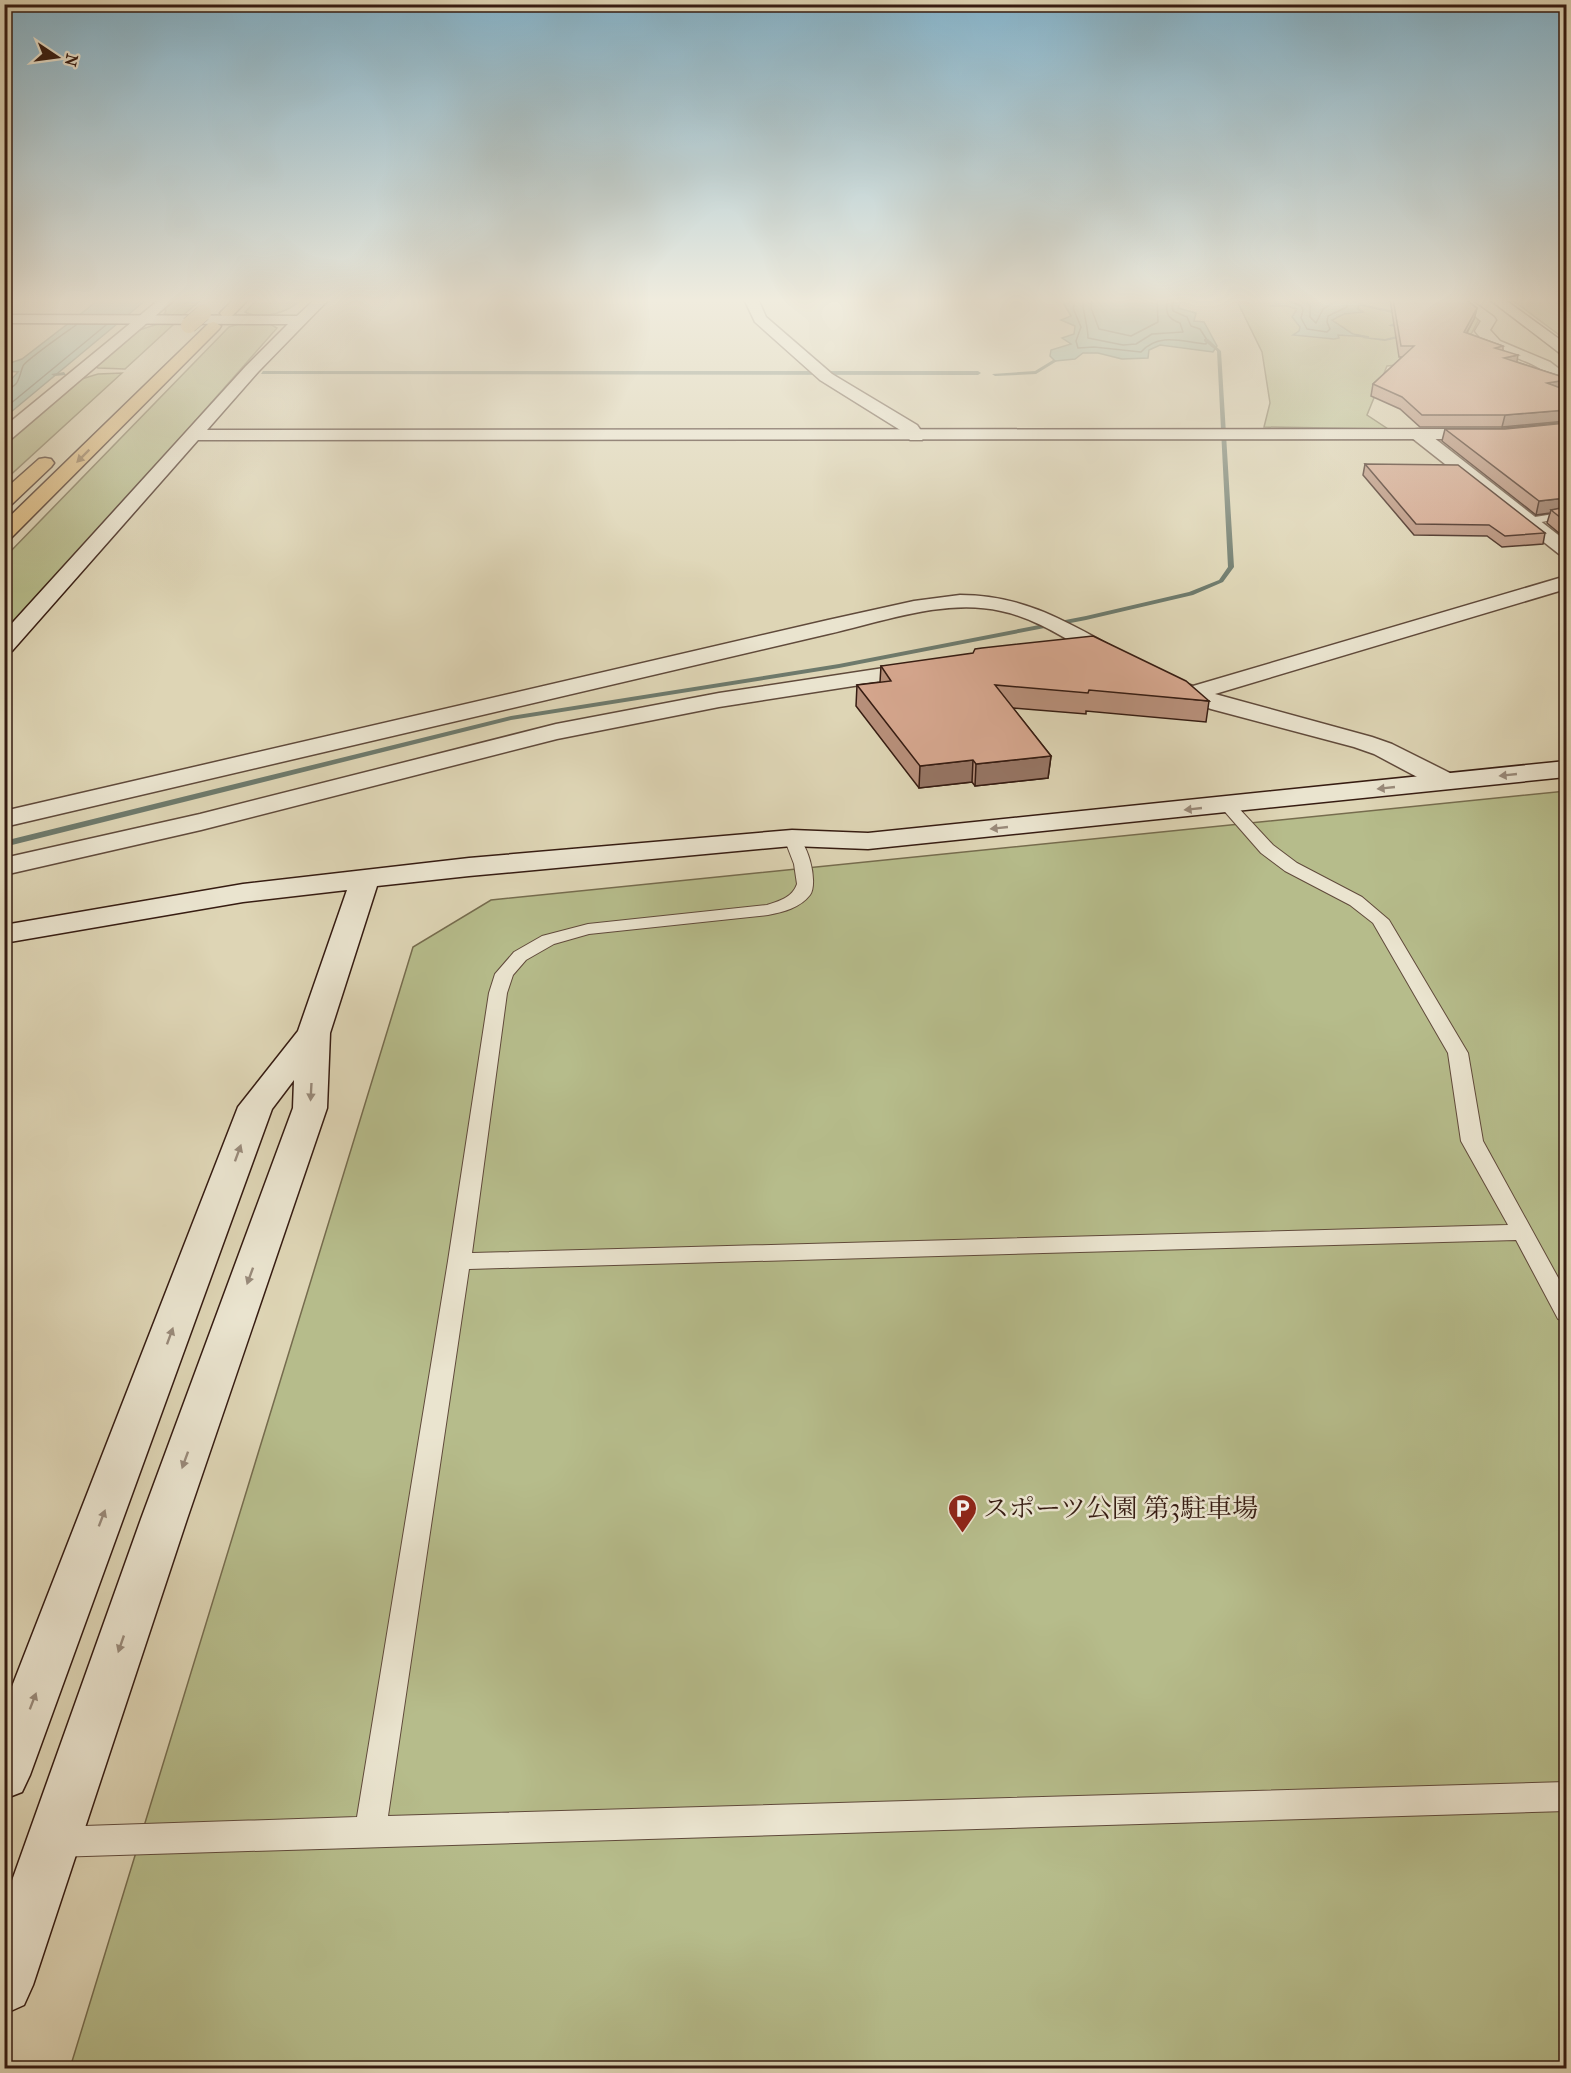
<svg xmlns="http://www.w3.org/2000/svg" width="1571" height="2073" viewBox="0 0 1571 2073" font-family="'IM FELL French Canon','Noto Serif JP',serif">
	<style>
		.green { fill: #b6bc8b; stroke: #766c4e; stroke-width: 1.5 }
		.water { fill: #94b9a8; stroke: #6e7a6c; stroke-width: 1.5 }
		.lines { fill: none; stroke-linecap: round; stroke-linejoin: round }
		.shore { stroke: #656a5d; stroke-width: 1.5 }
		.stream { fill: #6e7a6c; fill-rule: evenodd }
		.lane-casing { stroke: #604a3b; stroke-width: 2 }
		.street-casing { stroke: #604a3b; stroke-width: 3 }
		.secondary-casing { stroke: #361c12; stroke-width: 3 }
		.highway-casing { stroke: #361c12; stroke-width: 3 }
		.lane { fill: #eae4cf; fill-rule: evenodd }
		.street { fill: #eae4cf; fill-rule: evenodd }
		.secondary { fill: #eae4cf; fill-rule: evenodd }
		.highway { fill: #dfba7a; fill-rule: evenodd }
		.highway-bridge-casing { stroke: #361c12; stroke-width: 17; stroke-linecap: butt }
		.highway-bridge { stroke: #dfba7a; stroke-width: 16 }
		.wall { fill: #b8907b; stroke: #361c12; stroke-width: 1.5 }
		.shaded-wall { fill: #967564; stroke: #361c12; stroke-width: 1.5 }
		.building { fill: #d6a78f; stroke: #361c12; stroke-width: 1.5 }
		.oneway { fill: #8a6b46 }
		.oneway2 { fill: #998a7a }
		.labels { text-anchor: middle; stroke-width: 5; stroke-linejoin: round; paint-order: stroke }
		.near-poi-label { font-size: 26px; fill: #361c12; stroke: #eae4cf; text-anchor: start }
	</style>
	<rect width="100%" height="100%" fill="#ded5b5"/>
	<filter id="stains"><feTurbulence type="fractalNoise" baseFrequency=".00333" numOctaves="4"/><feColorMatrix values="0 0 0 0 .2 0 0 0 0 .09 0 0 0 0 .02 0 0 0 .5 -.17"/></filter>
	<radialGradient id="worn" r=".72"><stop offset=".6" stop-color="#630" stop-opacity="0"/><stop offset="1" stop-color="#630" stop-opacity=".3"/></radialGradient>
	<path class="green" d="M174,299H202L182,316L164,314L166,311L164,308Z
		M258,299H301C291,312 260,321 245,312Z
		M1240,299H1456L1480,317L1466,344L1417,363L1387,366L1367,415L1388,429L1264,427L1270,403L1262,352L1238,303Z
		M1511,299H1554L1566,307V340Z
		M242,323L270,324L277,328L5,637V557L229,327Z
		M158,324H174L125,369L98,368L94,366L139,330Z
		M122,373L5,480V442L75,381L98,374Z
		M1566,791V2068H70L413,947L491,900Z"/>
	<path class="water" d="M100,299H147L5,417V386L18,372L5,371L4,365L22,359Z
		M1071,299H1182L1178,308L1196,313L1194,321L1204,322L1217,346L1213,352L1160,345L1149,350L1148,358L1122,359L1098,353H1083L1075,359L1055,361L1050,356L1051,350L1071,344L1062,338L1074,334L1075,326L1061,320L1071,316L1064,304L1069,303Z
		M1274,299H1349L1359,304L1358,309L1363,312L1344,314L1332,320L1353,334L1369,337L1338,335L1339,338L1334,339L1293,335L1299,331L1300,327L1292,317L1297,309L1287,306H1270L1279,305L1272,302Z"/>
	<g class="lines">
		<path class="shore" d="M1076,299L1073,308L1081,327L1076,341L1078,348L1094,347L1141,352C1159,332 1183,342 1206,344L1207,340L1200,329L1191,326L1187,317L1173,311L1172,306L1175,299
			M1083,299C1082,312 1088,324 1088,338L1123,345L1136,344L1152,334L1183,332L1180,323C1166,318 1166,313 1167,299
			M1092,299L1091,308L1099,329L1131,336L1158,322L1157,299
			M1279,299L1301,305L1303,310L1301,318L1307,329L1327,332L1330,329L1327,322L1328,316L1347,307V299
			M1305,299L1310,306V317L1316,323L1323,309L1340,299
			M4,390C20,386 18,379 23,366C26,360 68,331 76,325
			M4,409L106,325"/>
		<path class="stream" d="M1359,303L1407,314V315L1405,316L1357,305Z
			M1399,318L1405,320L1397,325H1407L1408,336L1385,341L1362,338L1364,337L1385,339L1404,334L1403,327L1388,326L1399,320Z
			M1204,339H1208L1221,351L1234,567L1223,582L1193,595L1086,620L839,668L511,720L4,847V841L511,716L839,664L1086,616L1189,592L1219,580L1228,567L1217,351L1204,341Z
			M1053,360L1057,361L1036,374L995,376L992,374L1035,371Z
			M263,371H978L981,373L978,375L261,374Z
			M64,372L66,375L54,376L51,374Z"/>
		<defs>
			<path id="lane" d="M1566,512V518L1529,524L1523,521L1529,518Z
				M1227,800L1233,802L1273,845L1297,863L1362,897L1389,920L1468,1053L1483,1141L1566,1292V1321L1558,1319L1516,1240L469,1269L388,1816L1566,1782V1811L54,1857L43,1853L38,1842L43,1831L54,1827L357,1817L448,1261L489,993L495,974L514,952L542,936L588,924L767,905C779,901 792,898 797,884L794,864L784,838L792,833C807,837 819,882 810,895C800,908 783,912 768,915L589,934L554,944L526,960L513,975L507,993L472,1253L1508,1225L1461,1141L1448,1053L1373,923L1350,905L1285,871L1261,853L1219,805Z"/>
			<path id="street" d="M160,299H175L10,440L4,441V427Z
				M744,299H758L766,317L832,374L917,425L925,436L922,440H910L905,433L820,380L755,322Z
				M1454,299H1469L1494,317L1496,320L1490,330L1500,341L1550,362L1566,374V387C1555,384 1549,374 1539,368C1517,355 1491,354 1475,331L1481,321Z
				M1418,429L1424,430L1566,541V556L1559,554L1412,438L1409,434L1412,430Z
				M1566,576V589L1215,694L1372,737L1392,744L1454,775L1458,781L1454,787L1445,789L1436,787L1374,754L1354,747L1211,709L1158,689L1154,684L1158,679L1166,677L1193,686Z
				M960,595C1026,595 1070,624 1125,654L1129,659L1125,664L1117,666L1109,664C1075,645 1040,619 1001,611C945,598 882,622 828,634L4,827V811L828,620L914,601Z
				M923,662L931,664L935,669L931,674L719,707L557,739L201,830L4,875V858L200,814L556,724L719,693Z"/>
			<path id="secondary" d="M315,299H329L258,372L207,430L1502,429L1566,423V433L1502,439L198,440L12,651L4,653V632L246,366L288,324L4,323V315L297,316Z
				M1489,299H1504L1566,344V355L1561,354Z
				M1566,761V777L868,849L792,846L469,876L377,886L330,1033L327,1108L187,1519L33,1985L24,2005L4,2014V1903L141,1519L293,1108L294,1080L272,1109L30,1775L22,1792L4,1799V1707L238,1107L298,1031L347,890L243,902L4,943V925L243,884L469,858L792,830L868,833Z"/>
			<path id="highway" d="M234,299H249L232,316H222L220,313Z
				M214,322L221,326L219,329L11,538L4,540V522L209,323Z
				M45,458L51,459L54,463L51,467L11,505L4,507V490L39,459Z"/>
		</defs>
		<use href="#lane" class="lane-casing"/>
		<use href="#street" class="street-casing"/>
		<use href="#secondary" class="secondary-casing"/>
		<use href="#highway" class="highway-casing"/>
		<use href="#lane" class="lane"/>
		<use href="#street" class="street"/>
		<use href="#secondary" class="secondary"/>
		<use href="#highway" class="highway"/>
		<defs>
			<path id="highway-bridge" d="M189,325L203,313"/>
		</defs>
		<use href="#highway-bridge" class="highway-bridge-casing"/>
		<use href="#highway-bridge" class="highway-bridge"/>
	</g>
	<path class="wall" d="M1390,299H1465L1477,308L1474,319L1467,333L1503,346V350L1517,362L1566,378V421L1502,427H1420L1400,409L1371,396L1373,384L1402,357H1399Z
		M1566,423V456H1564L1563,462L1566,463V539L1547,523L1550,513L1536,515L1442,441L1445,429H1505Z
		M1365,464L1545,533L1543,544L1502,547L1487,536L1414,535L1363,475Z
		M881,666L1209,701L1206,722L1086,711V714L1013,708L1051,756L1048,778L975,786L972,782L919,788L856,706L857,685L880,682Z"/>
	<path class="shaded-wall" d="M1477,308L1474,319L1461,343L1464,332Z
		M1518,355L1516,367L1504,358Z
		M1566,380V391L1547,383Z
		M1566,410V421L1502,427L1505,415Z
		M1566,498V510H1551L1550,513L1536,515L1539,501Z
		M1051,756L1048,778L975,786L976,764Z
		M973,760L972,782L919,788L920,766Z"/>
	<path class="building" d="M1393,299H1465L1477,308L1464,332L1503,346L1495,348L1518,355L1504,358L1566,378V380L1547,383L1566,390V410L1505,415H1422L1402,397L1373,384L1414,346H1401Z
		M1566,423V444H1565L1563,462L1566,463V498L1539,501L1445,429H1505Z
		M1365,464L1458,465L1545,533L1505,536L1489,525L1416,524Z
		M1566,507V522L1551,510Z
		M1093,636L1186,681L1209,701L1089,690L1088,693L995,685L1051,756L976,764L973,760L920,766L857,685L891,681L881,666L973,653L975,649L982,648Z"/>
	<defs><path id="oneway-solid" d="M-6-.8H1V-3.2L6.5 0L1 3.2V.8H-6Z" transform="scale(1.5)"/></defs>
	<use class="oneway" href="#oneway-solid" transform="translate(83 456) rotate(135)"/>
	<g class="oneway2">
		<use href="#oneway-solid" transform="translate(1508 775) rotate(174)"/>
		<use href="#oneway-solid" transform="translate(1386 788) rotate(174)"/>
		<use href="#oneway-solid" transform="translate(1193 809) rotate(174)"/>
		<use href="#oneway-solid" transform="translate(999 828) rotate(174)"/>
		<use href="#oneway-solid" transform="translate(311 1092) rotate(93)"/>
		<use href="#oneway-solid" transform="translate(238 1153) rotate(-70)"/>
		<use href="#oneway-solid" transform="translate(250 1276) rotate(110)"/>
		<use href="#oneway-solid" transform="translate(170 1336) rotate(-70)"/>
		<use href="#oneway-solid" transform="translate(185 1460) rotate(110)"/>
		<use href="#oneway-solid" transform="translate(102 1518) rotate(-69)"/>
		<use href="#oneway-solid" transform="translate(121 1644) rotate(109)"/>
		<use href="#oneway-solid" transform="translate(33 1701) rotate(-69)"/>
	</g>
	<linearGradient id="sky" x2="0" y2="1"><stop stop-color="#86b6ce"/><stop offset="0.51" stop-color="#f0ecde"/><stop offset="1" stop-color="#f0ecde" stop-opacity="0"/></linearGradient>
	<rect width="1571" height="589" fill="url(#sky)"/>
	<defs>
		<symbol id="parking-pin" viewBox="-11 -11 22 30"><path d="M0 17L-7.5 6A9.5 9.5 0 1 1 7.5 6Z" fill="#8f2418" stroke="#eae4cf"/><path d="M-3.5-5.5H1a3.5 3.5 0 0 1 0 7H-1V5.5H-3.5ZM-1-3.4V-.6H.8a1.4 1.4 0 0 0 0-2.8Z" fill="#fff"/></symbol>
	</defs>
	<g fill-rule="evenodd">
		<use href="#parking-pin" x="946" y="1492" width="33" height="45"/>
	</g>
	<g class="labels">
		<g class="near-poi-label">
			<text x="983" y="1517">スポーツ公園 第3駐車場</text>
		</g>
	</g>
	<rect width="1571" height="2073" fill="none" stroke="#ded5b5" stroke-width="24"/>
	<rect x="6" y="6" width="1559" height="2061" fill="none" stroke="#361c12" stroke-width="3"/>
	<rect x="12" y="12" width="1547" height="2049" fill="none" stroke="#361c12" stroke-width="1.5"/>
	<g transform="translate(57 57) rotate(103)" stroke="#eae4cf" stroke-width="4.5" paint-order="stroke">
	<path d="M0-4.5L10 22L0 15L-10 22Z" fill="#361c12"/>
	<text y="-9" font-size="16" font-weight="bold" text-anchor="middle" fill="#361c12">N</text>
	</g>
	<rect width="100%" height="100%" filter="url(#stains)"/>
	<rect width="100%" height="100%" fill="url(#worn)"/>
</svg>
